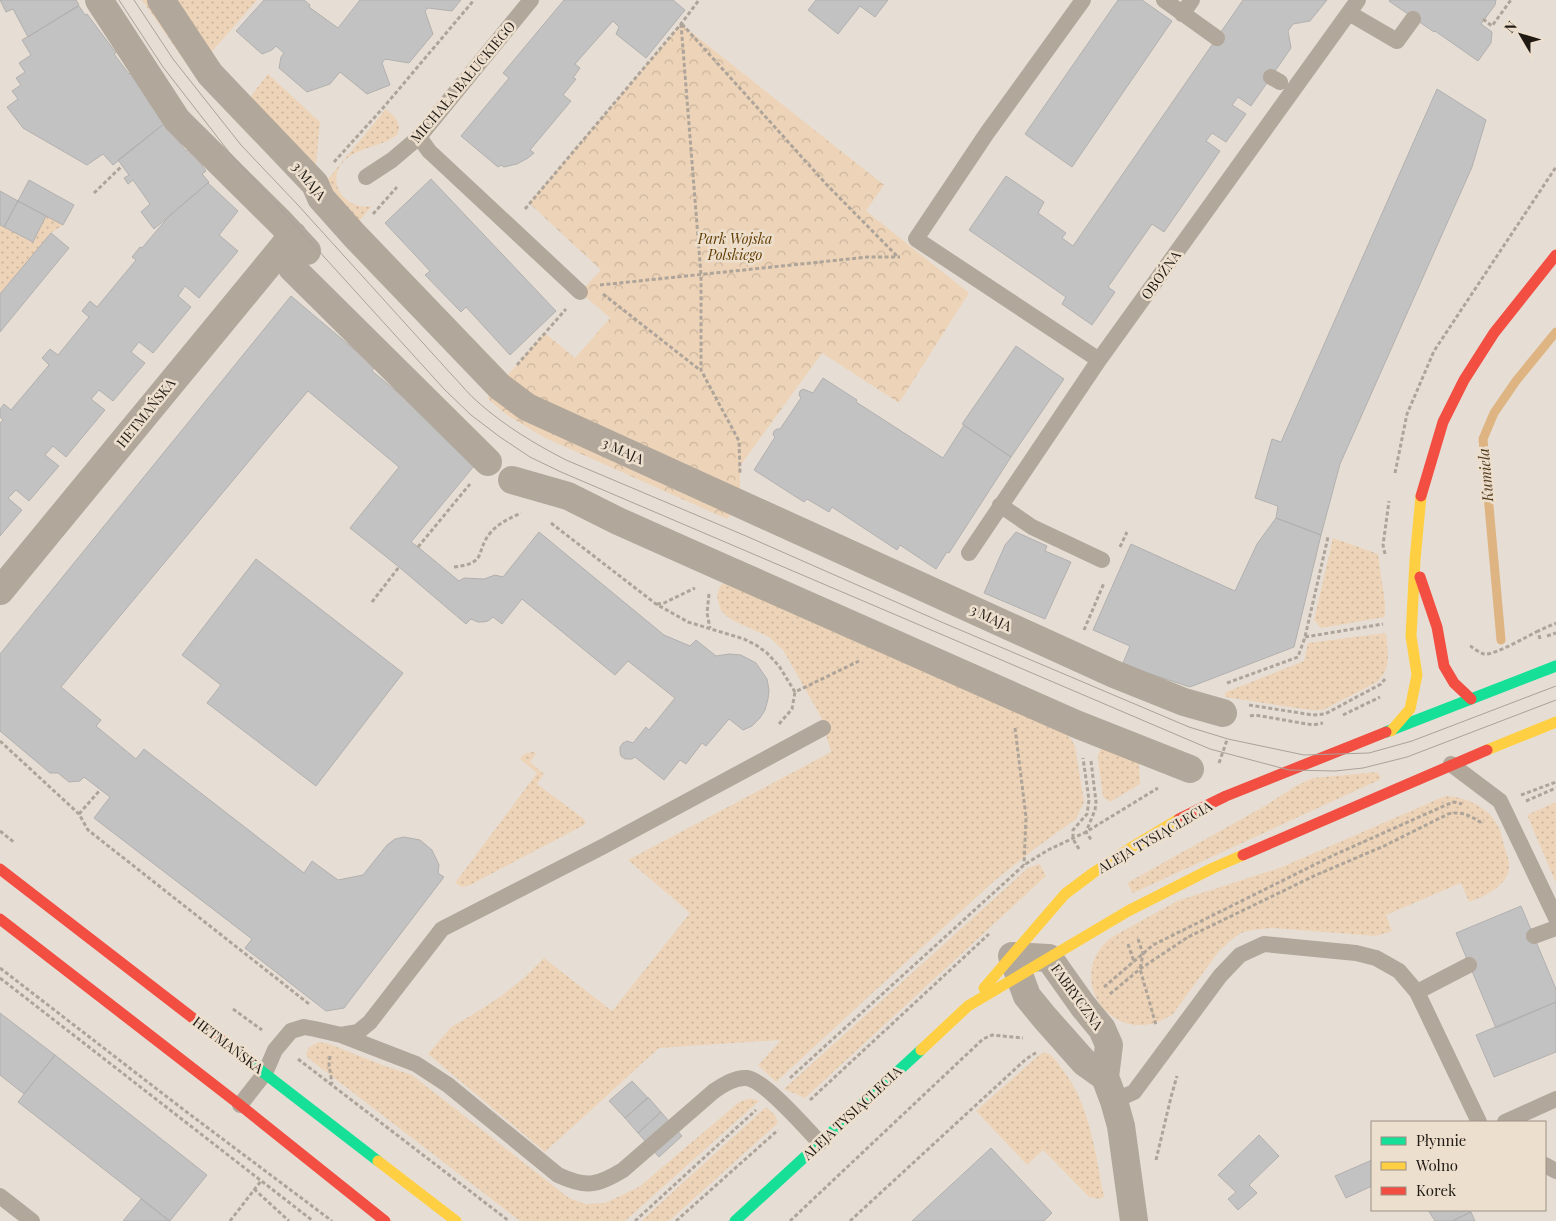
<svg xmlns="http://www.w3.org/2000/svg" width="1556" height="1221" viewBox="0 0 1556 1221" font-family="'Playfair Display',serif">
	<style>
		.grass { fill: url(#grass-dots) }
		.park { fill: url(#park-crowns) }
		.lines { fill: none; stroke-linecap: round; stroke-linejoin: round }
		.stream { stroke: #deb482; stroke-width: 9 }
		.building { fill: #c3c2c2; stroke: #b2b0af }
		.path { stroke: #aea49a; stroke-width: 3; stroke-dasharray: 4 2.5; stroke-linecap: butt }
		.lane { stroke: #b1a79a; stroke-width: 16 }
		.street { stroke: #b1a79a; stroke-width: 28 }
		.fast { stroke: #16e098; stroke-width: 11 }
		.slow { stroke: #ffcf43; stroke-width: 11 }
		.jam { stroke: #f24e42; stroke-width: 11 }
		.tram { stroke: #aaa299; stroke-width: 1 }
		.labels { text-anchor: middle; stroke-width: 5; stroke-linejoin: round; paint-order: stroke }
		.street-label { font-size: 14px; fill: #1f1a14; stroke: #eddfce }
		.park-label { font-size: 14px; font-style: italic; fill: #633e04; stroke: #eddfce }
		.water-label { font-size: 15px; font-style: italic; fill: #533b1d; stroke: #eddfce }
	</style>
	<defs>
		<pattern id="grass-dots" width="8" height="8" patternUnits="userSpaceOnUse" patternTransform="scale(1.25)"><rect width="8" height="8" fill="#edd4b8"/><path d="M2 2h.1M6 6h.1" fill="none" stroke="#cbb59d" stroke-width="1.8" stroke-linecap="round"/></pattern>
		<pattern id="park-crowns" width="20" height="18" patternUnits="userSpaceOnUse" patternTransform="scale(1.25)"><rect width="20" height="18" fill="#edd4b8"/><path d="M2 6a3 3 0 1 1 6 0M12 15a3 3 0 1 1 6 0" fill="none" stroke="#cbb59d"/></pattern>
	</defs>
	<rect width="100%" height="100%" fill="#e6ded5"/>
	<path class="grass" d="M142,0H257L193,73Z
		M268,74L320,122L316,164L313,166L247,101Z
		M386,109C395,117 403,123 397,135C382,147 358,147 344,161C324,182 346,211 372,206L355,226L326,194L328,179Z
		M46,216L63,225L51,233L0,294V225L32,242Z
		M1333,538L1378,554L1385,602V617L1321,628L1314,620Z
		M728,579L1064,733L1071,739L1075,746L1084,802L1076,819L1033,850L992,883L776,1082L758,1065L781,1040L659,1048L545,1152L428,1054L451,1027L475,1013L500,997L525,977L544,958L612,1011L690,913L628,860L831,752L821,717L783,650L769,637L732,620L725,615L720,609L717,595L720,586Z
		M1386,633C1387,652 1393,667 1377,682L1323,710H1310L1225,697V694L1226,692L1304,661L1308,643Z
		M1102,748L1139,762L1140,784L1110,802L1103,797L1098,760V754Z
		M534,752L536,754L530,762L544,774L537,784L584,819L586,824L468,886L462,887L455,883L537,773L520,759C522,753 528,753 534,752Z
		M1377,772L1381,777L1379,780L1133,893L1127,883L1263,807L1296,786L1313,778Z
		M1445,796C1467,797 1489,807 1499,828C1501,833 1503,840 1504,846C1507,854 1511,864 1508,873C1503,888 1483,897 1469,902L1461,883L1386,915L1392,931L1376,936L1272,928L1252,930L1241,933L1231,940L1219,951L1173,1014C1114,1054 1060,976 1112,937L1177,901L1282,867Z
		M1556,802V883L1527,815Z
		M1040,864L1046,876L805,1098L784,1089L1028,868Z
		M319,1042L329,1044L385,1066L412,1075L569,1198L585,1204L605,1203L639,1187L738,1103C746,1099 750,1097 759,1101L625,1221H520L308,1058L306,1054L309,1047Z
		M1045,1052C1052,1055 1055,1059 1059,1065C1090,1101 1095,1152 1104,1197L1100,1199L1089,1197L1043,1150L1027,1165L976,1111L1039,1055Z
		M766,1107L775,1115L778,1123L669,1221H641Z"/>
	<path class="park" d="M681,24L884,185L866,211L969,293L899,403L822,353L740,466V504L727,519L543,437L507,415L487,398L545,333L575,358L610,318L580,292L601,270L529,203Z"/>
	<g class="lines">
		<path class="stream" d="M1501,640L1483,439L1494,413L1516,381L1556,332"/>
	</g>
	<path class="building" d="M0,0H76L79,5L28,37L13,9L6,12Z
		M264,0H304L310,5L309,7L338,28L360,0H461L452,11L428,8L425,11L433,34L409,63L385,59L382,63L390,85L367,94L340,72L330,84L307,92L279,68L281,57L284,53L276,46L272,50L262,54L236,31Z
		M564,0H673L685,10L646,58L616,34L619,27L613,21L575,64L580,68L573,78L576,79L563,95L571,101L530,150L534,153L528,158L517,164L504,167L501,165L498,167L461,136L509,78L503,73Z
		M816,0H888L875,17L860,6L838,34L808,10Z
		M1118,0H1142L1172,21L1072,167L1025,134Z
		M1243,0H1327L1310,21L1293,24L1288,31L1291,48L1251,106L1238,97L1232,105L1246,114L1226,142L1212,133L1206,141L1220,151L1164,232L1152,224L1108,287L1115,292L1092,325L1062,304L1066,297L969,230L1006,176L1044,202L1038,213L1066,233L1062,238L1073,246Z
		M1390,0H1496L1495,5L1481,24L1492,32L1491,43L1478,61L1435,31L1434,32L1389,1Z
		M79,6L85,15L87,14L116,53L114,54L129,74L131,73L165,123L113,165L103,154L87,165L23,128L7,107L18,99L12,91L21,85L16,78L25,72L19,63L31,55L22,40Z
		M1437,89L1486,120L1472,167L1340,464L1321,535L1276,518L1278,506L1255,498L1272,439L1281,442Z
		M165,123L186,151L190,148L206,171L202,174L209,182L154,229L141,212L150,204L133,180L128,184L124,178L129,175L118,160Z
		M431,179L556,311L510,355L466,307L461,312L425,275L430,271L385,223Z
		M29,180L74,205L63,225L18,201Z
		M208,183L238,211L219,235L238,251L199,298L185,286L178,296L191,307L153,353L139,342L131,352L145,363L113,401L99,390L91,399L105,410L66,457L53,446L45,455L59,466L29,501L16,490L8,498L22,510L0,536V423L3,420L0,417V409L4,404L11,410L49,365L42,358L50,349L58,355L89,317L82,311L90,301L97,307L136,260L132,257L140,247L142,248L169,216Z
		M0,191L18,201L4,227L0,225Z
		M18,201L46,216L33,242L4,227Z
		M51,233L69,248L0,332V294Z
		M291,296L356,351L360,347L378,363L372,371L479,460L411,542L418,547L459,581L464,578L484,579L495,575L503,577L539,532L664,635L690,646L696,640L716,656L729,654L741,655L756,663L767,679L769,690L768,699L765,710L760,718L752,726L743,730L729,719L706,746L702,743L686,764L680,760L664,780L635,757L632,759H625L621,756L620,752V747L623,743L627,741L633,743L646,727L649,730L675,698L628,661L615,675L522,599L502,624L493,617L488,621L483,622H478L471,619L466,624L399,567L350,528L399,467L308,391L274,431L61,687L101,720L96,726L136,759L144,749L304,873L312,861L338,880L363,875L387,845L395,839L404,837L420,840L432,850L439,865L438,873L444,877L344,1008L326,1011L245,948L252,939L94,818L110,797L84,777L80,781L69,782L58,773H50L0,731V654Z
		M1016,346L1064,379L1011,457L962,424Z
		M823,378L857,400L856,402L943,458L964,425L1011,457L949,553L947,552L936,569L900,545L897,550L832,507L829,512L807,499L804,502L754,470L775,437L773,435L774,431L777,429H780L801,398L799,395L800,391L803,389L813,393Z
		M1276,518L1321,535L1294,647L1190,687L1141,671L1123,663L1130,646L1093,630L1131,544L1235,591L1257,544Z
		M1016,532L1047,546L1045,551L1071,562L1045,619L984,593L1005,545Z
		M256,559L403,673L316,786L207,703L221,685L182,655Z
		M1521,906L1556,989V1002L1496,1028L1456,933Z
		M1556,1002V1052L1494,1077L1476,1035Z
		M0,1013L55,1055L24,1094L0,1075Z
		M55,1055L207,1175L170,1221L18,1102Z
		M632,1081L648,1098L625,1118L609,1101Z
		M648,1097L661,1112L638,1133L625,1118Z
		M661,1112L682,1136L659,1157L638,1133Z
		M1259,1135L1279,1156L1249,1185L1257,1193L1238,1210L1228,1199L1236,1192L1218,1175Z
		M991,1148L1052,1213L1044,1221H912Z
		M1372,1160V1186L1346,1198L1335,1176Z
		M141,1199L169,1221H123Z
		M1428,1210H1469L1471,1212L1452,1221H1435Z
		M1471,1212L1475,1221H1452Z"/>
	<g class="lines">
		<path class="path" d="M1483,19L1492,26L1511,0
			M681,24L701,275V370L739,441L740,473
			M682,24L827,185L897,256
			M334,162L383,108L474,0
			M94,193L122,166
			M525,209L681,24L699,0
			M373,214L397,187
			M600,285L868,257H900
			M603,294L700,370
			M517,365L566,309
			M1395,473L1407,414L1434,351L1556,167
			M551,523L656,604L688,622L744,639L756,645L767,653L779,666L795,692L859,661
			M418,547L470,484
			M1120,547L1127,532
			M1385,554L1383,545L1389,501
			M454,567C489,563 474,552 491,532C499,523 510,518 521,513
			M709,594L707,613L710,628
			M372,602L399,567
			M657,604L664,603L695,588
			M1084,630L1104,583
			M1547,636L1556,633
			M1305,637L1383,624
			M1540,639L1538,631L1556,623
			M1470,646C1474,648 1479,653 1484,654C1493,656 1528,636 1538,631
			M1227,683L1298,657L1305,637L1328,537
			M1249,705L1313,715L1325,714L1381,684L1385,679
			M1343,715L1380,697
			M1250,716L1255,715L1313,725L1323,723
			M779,724L792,709L795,692
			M1015,728L1026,817L1024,865
			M0,741L79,814L88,830L309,1004
			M1091,761L1096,802L1095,810L1086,832L1092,841
			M1219,763L1227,740
			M1521,795L1556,782
			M1526,801L1556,788
			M79,814L100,790
			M0,831L15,843
			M1079,849L1073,839V830L1087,814L1089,800L1083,758
			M1138,939L1143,954L1140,969L1156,1025
			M1128,944L1134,962
			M0,968L184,1110L332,1221
			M0,978L313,1221
			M1104,987L1153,945L1334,855L1446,805L1454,802L1462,804
			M1110,994L1140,969L1188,937L1316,875L1384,846L1448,814C1461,811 1469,815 1480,822L1484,820
			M233,1009L262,1030
			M330,1056L329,1064L332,1084
			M298,1059L509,1221
			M790,1078L1024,865L1048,850L1086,832L1158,788
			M810,1100L989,934
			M1156,1160L1171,1097L1177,1076
			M254,1189L289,1221
			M230,1221L261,1181
			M635,1221L756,1110
			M676,1221L778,1130
			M790,1221L983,1039L992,1035L1023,1038
			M850,1221L1026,1059L1037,1052"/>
		<path class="lane" d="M1083,0L987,133L916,239L1099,360
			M1164,0L1217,38
			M1349,13L1397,41L1413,19
			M1182,14L1192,0
			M1271,77L1280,82
			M419,137L429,151L580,292
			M366,177L392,160L419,137L531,0
			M1000,505L1032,527L1102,560
			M969,553L1099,360L1358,0
			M1451,764L1500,801L1556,918
			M1534,936L1556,928
			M1417,992L1469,965
			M341,1035L358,1032L370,1022L442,929L604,846L823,728
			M1114,1101L1134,1092L1220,976L1240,955L1264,944L1356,953L1376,958L1399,971L1417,992L1479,1122
			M240,1105L265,1073L275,1050L291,1031L304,1027L315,1029L341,1035L416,1064L448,1085L558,1175C586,1188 597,1186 623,1170L714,1091C723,1085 735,1077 747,1078C764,1080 806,1128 820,1143
			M1505,1122L1556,1099
			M1545,1165L1556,1171
			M0,1196L32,1221"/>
		<path class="street" d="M99,0L177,120L281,223L307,251
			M161,0L210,74L315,184L321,198L354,235L499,386L527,407L1114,674L1184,702L1223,713
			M292,268L488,462
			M512,480L568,496L618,521L719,566L1076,724L1190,769
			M0,591L293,235
			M1105,1077L1084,1062L1045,1018L1027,996L1012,956L1049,958L1083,1006L1102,1029L1109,1045L1105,1077L1114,1101L1121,1126L1134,1221"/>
		<path class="fast" d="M1386,732L1556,666
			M229,1046L378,1161
			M735,1221L921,1050"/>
		<path class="slow" d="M1391,731L1410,709L1417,675L1411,636L1415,560L1421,496
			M1487,750L1556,722
			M984,988L1065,894L1093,873L1132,847L1179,819
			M921,1050L968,1006L1128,911L1213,868L1243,855
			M378,1161L456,1221"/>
		<path class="jam" d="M1421,496L1443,422L1464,380L1494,333L1556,255
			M1420,577L1437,627L1444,666L1454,683L1471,699
			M1179,819L1226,796L1386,732
			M1243,855L1487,750
			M0,869L229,1046
			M0,919L240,1105L385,1221"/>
		<path class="tram" d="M119,0L163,67L229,152L444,389L471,415L500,437L530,457L561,472L1210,749L1289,770L1335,771L1363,768L1407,757L1556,700
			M134,0L173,59L241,145L297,204L452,375C461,384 469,395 479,403C505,426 535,444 566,460L746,536L939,621L1189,727L1228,739L1304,755L1369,753L1412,741L1556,686"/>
	</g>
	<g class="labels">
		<g class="street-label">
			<text transform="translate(463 82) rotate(-50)" y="5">MICHAŁA BAŁUCKIEGO</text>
			<text transform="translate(309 181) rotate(51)" y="5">3 MAJA</text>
			<text transform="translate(1161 275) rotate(-54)" y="5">OBOŹNA</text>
			<text transform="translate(146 413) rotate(-51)" y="5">HETMAŃSKA</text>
			<text transform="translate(623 451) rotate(24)" y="5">3 MAJA</text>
			<text transform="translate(991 618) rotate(25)" y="5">3 MAJA</text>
			<text transform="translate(1155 837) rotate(-30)" y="5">ALEJA TYSIĄCLECIA</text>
			<text transform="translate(1077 997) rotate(54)" y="5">FABRYCZNA</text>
			<text transform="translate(228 1045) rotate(37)" y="5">HETMAŃSKA</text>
			<text transform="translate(852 1113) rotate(-43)" y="5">ALEJA TYSIĄCLECIA</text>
		</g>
		<g class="park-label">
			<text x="735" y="244">Park Wojska<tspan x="735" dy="16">Polskiego</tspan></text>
		</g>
		<g class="water-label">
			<text transform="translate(1486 475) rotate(-95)" y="5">Kumiela</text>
		</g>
	</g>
	<rect x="1371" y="1121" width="175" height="90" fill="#eddfce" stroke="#9b9084"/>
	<rect x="1381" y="1137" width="25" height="8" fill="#16e098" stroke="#9b9084"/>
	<text x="1416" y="1146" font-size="15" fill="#1f1a14">Płynnie</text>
	<rect x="1381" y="1162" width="25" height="8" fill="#ffcf43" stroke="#9b9084"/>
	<text x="1416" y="1171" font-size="15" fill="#1f1a14">Wolno</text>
	<rect x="1381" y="1187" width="25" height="8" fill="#f24e42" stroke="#9b9084"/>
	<text x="1416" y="1196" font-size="15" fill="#1f1a14">Korek</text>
	<g transform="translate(1521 35) rotate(308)" stroke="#eddfce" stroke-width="4" paint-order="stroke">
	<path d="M0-4L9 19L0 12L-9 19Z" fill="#1f1a14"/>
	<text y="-8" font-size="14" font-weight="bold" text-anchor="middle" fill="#1f1a14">N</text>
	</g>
</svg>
